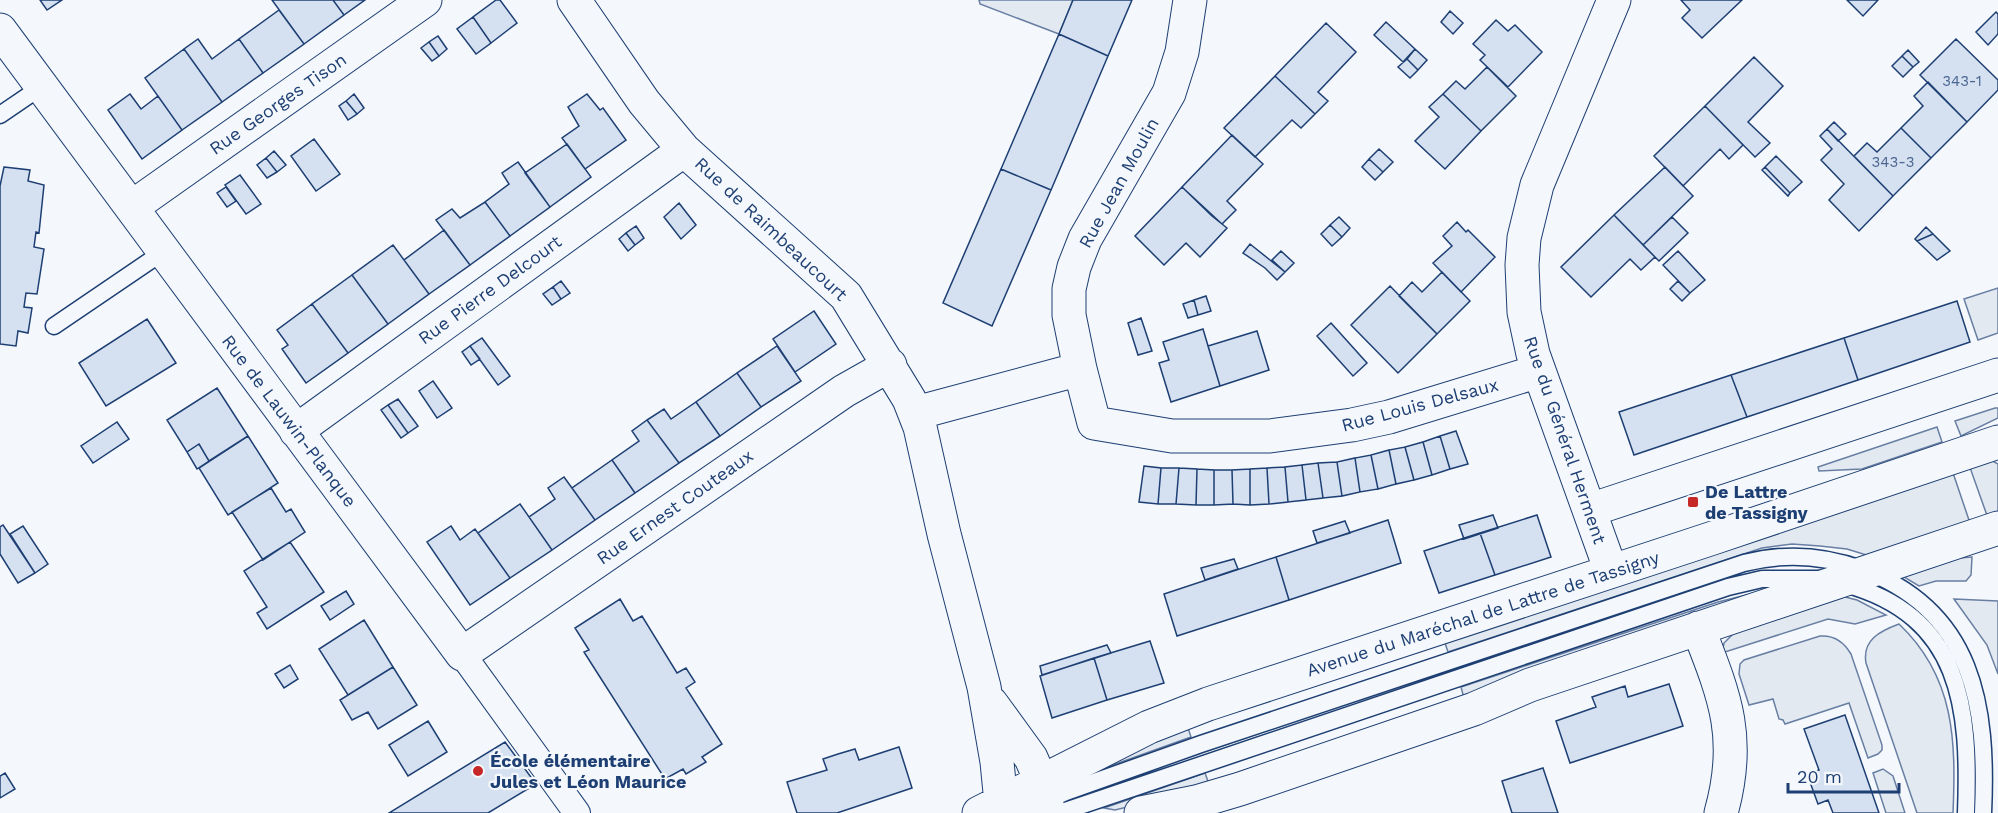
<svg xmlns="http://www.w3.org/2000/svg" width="1998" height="813" viewBox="0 0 1998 813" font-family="'Work Sans',sans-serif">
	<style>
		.green { fill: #e3e9f0; stroke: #687fa3; stroke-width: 1.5 }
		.building { fill: #d5e0f0; stroke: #1d3f73; stroke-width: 1.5 }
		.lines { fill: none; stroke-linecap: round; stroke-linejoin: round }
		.service-casing { stroke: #1d3f73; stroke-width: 19 }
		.pedestrian-casing { stroke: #1d3f73; stroke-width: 28 }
		.minor-casing { stroke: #1d3f73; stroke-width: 35 }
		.service { stroke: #f4f7fb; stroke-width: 16 }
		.pedestrian { stroke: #f4f7fb; stroke-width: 26 }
		.minor { stroke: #f4f7fb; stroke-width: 33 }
		.poi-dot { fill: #c62828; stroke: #f4f7fb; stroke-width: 2 }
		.labels { text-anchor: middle; stroke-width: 4.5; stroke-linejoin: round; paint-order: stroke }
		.number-label { font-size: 15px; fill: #4b6792 }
		.street-label { font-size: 18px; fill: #1d3f73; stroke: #f4f7fb }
		.poi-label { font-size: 18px; font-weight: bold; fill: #1d3f73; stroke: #f4f7fb; text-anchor: start }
	</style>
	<rect width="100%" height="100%" fill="#f4f7fb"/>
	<path class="green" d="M979,0H1073L1059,34L980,4Z
		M1998,288V333L1978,340L1964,299Z
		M1995,408H1998V418L1961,436L1955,421Z
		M1937,427L1942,442L1862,469L1819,471L1818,467Z
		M1991,460L1998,464V517L1989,521L1968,462Z
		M1951,467L1971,526L1876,558L1847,549L1820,546L1792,544L1762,548L1448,652L1443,637Z
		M1972,557L1971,575L1966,581H1936L1919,586L1904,577L1959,558Z
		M1762,591L1465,702L1461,687L1718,602Z
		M1845,597L1857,600L1886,615L1855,624L1828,619L1722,653L1724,643L1734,633Z
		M1954,599L1998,601V674L1987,645Z
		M1899,624C1955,677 1956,741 1953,813H1917L1866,663C1862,640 1880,631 1899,624Z
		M1820,636C1833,635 1844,642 1851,654L1882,745V750L1878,754L1868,758L1849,703L1785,724L1783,720L1779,719L1773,699L1749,705L1739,674L1740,664L1744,660Z
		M1186,722L1191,737L1082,776Z
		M1883,769L1893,776L1905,813H1886L1873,773Z
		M1205,773L1210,787L1115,810L1104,808Z"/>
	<path class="building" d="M40,0H62L47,10Z
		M272,0H333L344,15L304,44Z
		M333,0H365L344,15Z
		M496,0H500L517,23L491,43L473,17Z
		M1073,0H1132L1108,56L1059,34Z
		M1681,0H1742L1702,38L1682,18L1690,10Z
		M1847,0H1878L1863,16Z
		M279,10L304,44L263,73L239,39Z
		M1450,11L1463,23L1453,34L1441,22Z
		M1996,12L1998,14V34L1988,45L1976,32Z
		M473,17L491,43L476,54L457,29Z
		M1496,20L1508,31L1515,25L1542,52L1508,87L1480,60L1485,55L1473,44Z
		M1386,22L1415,49L1403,62L1374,35Z
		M1326,23L1356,52L1318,92L1328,101L1315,114L1275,76Z
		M1059,34L1108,56L1051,190L1001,169Z
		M438,36L447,49L439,56L429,42Z
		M198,39L212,59L239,39L263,73L222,102L184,49Z
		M1956,39L1998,80V90L1967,122L1920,75Z
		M429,42L439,56L432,61L421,48Z
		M184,49L222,102L182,130L145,78Z
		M1415,49L1427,60L1418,70L1407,59Z
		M1908,50L1919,62L1913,67L1902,56Z
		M1902,56L1913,67L1903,77L1892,66Z
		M1754,57L1783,86L1748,122L1770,143L1755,157L1705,106Z
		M1407,59L1418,70L1410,78L1398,67Z
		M1487,67L1516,96L1481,131L1443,94L1456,81L1465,89Z
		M1275,76L1315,114L1301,128L1292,120L1255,157L1224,128Z
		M1928,82L1967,122L1931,158L1901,128L1923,106L1914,96Z
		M130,94L141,109L158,96L182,130L142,159L108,110Z
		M354,94L364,108L357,114L346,101Z
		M587,94L600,110L603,108L626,140L585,169L562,138L579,126L568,107Z
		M1443,94L1481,131L1445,169L1415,141L1439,117L1429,107Z
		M346,101L357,114L348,120L339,106Z
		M1705,106L1743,145L1729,159L1720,149L1683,186L1654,156Z
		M1834,122L1846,134L1838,141L1827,129Z
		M1901,128L1931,158L1893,196L1854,156L1867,143L1877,152Z
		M1827,129L1893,196L1859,231L1829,200L1844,184L1821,160L1832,149L1820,136Z
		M1232,135L1263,164L1227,201L1236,210L1222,224L1182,187Z
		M314,139L340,174L316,191L291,156Z
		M567,144L591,177L550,207L525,173Z
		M1379,149L1393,162L1383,172L1369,159Z
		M274,151L286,165L277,172L266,158Z
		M1776,156L1802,182L1790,193L1765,167Z
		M266,158L277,172L267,178L257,165Z
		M1369,159L1383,172L1375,180L1362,167Z
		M518,162L550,207L510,236L485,202L509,184L502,173Z
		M4,167L30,170L28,181L44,185L39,233L36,232L34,247L44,249L37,294L26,293L24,307L32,308L28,333L18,331L16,346L0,344V186Z
		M1665,167L1693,196L1643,245L1614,215Z
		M1765,167L1790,193L1788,196L1762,170Z
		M1001,169L1051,190L992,326L943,303Z
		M240,175L261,204L246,214L225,185Z
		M226,187L236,201L227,207L217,193Z
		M1182,187L1212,216L1227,228L1200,257L1186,243L1164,265L1135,236Z
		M485,202L510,236L470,265L436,220L452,209L460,218Z
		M679,203L696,225L681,239L664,217Z
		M1614,215L1655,257L1641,270L1630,259L1591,297L1561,267Z
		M1339,217L1350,228L1342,237L1330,225Z
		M1672,217L1688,233L1659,261L1643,245Z
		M1457,222L1466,232L1468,230L1495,257L1461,292L1433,263L1452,246L1443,236Z
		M1330,225L1342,237L1332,246L1321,234Z
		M636,226L644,238L635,245L626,233Z
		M1926,227L1933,234L1917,241L1915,239Z
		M444,230L470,265L429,294L404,260Z
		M626,233L635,245L628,251L619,239Z
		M1933,234L1950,251L1937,260L1917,241Z
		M1250,244L1285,272L1277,280L1265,268L1243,253Z
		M393,245L429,294L388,324L352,275Z
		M1281,251L1294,263L1285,272L1272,260Z
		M1678,251L1705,280L1690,293L1663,265Z
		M1442,272L1470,301L1437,334L1399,296L1412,282L1422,292Z
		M352,275L388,324L348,353L312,304Z
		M561,281L570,293L561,299L553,287Z
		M1678,281L1690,293L1682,301L1670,289Z
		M1390,286L1437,334L1398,373L1351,325Z
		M553,287L561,299L552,305L543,294Z
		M1206,296L1211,311L1198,315L1194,300Z
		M1194,300L1198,315L1188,318L1183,304Z
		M1957,301L1970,342L1858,380L1844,338Z
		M312,304L348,353L306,383L282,349L288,345L277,330Z
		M814,311L836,344L795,372L773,339Z
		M1141,318L1152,351L1138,355L1128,323Z
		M147,319L176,363L106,406L79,363Z
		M1331,323L1367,363L1353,376L1317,336Z
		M1203,329L1220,386L1171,402L1159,363L1169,360L1163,342Z
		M1257,331L1269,370L1220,386L1208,346Z
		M482,338L510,376L498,385L470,346Z
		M1844,338L1858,380L1747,417L1731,375Z
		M470,346L480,359L471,365L462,352Z
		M777,346L801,381L761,407L737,373Z
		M737,373L761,407L720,436L696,402Z
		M1731,375L1747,417L1634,455L1619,412Z
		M433,381L452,408L437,418L419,391Z
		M217,388L248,436L209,461L199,444L187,452L167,420Z
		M398,399L418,426L408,433L388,405Z
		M696,402L720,436L679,463L647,420L664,409L671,419Z
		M388,405L408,433L401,438L381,410Z
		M647,420L679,463L635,493L612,460L639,441L632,431Z
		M117,422L129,439L93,463L81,446Z
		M1456,431L1468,464L1450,469L1440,436Z
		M248,436L278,483L228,515L199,468Z
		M1440,436L1450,469L1432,475L1423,442Z
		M1423,442L1432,475L1414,480L1405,447Z
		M199,444L209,461L197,469L187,452Z
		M1405,447L1414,480L1396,484L1389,450Z
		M1389,450L1396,484L1378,489L1371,455Z
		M1371,455L1378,489L1360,492L1355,458Z
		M1355,458L1360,492L1342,496L1337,462Z
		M612,460L635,493L595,520L572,488Z
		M1337,462L1342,496L1323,498L1318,463Z
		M1318,463L1323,498L1306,500L1302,465Z
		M1302,465L1306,500L1288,502L1285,467Z
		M1144,466L1161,468L1158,504L1139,502Z
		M1285,467L1288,502L1269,504L1267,468Z
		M1161,468H1179L1176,504H1158Z
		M1179,468L1197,469L1196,505L1176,504Z
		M1267,468L1269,504L1250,505V469Z
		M1197,469L1214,470V505H1196Z
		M1250,469V505L1233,504L1232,470Z
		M1214,470H1232L1233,504L1214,505Z
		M564,477L595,520L552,550L529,517L555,499L548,488Z
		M271,488L286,512L291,509L305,532L263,560L232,512Z
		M520,504L552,550L510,578L478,533Z
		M1493,515L1498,528L1464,539L1459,525Z
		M1537,515L1551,557L1495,575L1480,533Z
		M1388,520L1401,563L1289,600L1276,557Z
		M1345,521L1350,533L1317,543L1313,531Z
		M3,525L35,573L18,583L0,554V527Z
		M23,526L48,564L35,573L10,534Z
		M451,526L460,540L475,529L510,578L470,605L427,542Z
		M1480,533L1495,575L1439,593L1424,551Z
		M290,542L324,592L267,629L257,613L267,607L244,571Z
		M1276,557L1289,600L1177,636L1164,594Z
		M1234,559L1238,569L1205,580L1201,568Z
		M346,591L354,604L330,620L321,606Z
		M620,599L633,621L642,616L677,673L686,668L695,682L686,688L722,744L702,757L706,762L686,774L683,769L665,779L584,652L589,650L575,628Z
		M364,620L393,667L348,695L319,649Z
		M1150,641L1164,683L1107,700L1094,658Z
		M1107,645L1111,653L1042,675L1040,666Z
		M1094,658L1107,700L1052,718L1040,676Z
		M290,665L298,679L284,688L275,674Z
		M393,667L417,705L378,729L368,712L352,720L340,700Z
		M1669,684L1683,726L1570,763L1556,721L1596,707L1592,697L1625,686L1628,697Z
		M1845,715L1879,813H1833L1828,800L1818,804L1807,774L1819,770L1804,729Z
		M428,721L447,752L408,776L389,745Z
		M505,742L536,784L488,813H389Z
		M899,747L912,788L837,813H797L787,782L827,770L823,759L838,754L855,749L859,760Z
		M1543,768L1558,813H1512L1502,781Z
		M5,773L15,789L0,798V776Z"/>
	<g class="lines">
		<defs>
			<path id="service" d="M0,115L41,87
				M54,326L163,252
				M1845,584C1962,616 1970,708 1966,813
				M1018,813L1066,792L1201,744L1744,563C1783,553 1823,555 1861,569C1974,610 1988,706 1983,813
				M1059,813L1728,587L1762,579H1819"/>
			<path id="pedestrian" d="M462,654L577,813"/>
			<path id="minor" d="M574,0L644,102L684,150L846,296L909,399L920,427L944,534L984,687L997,762L1002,813
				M0,30L462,654L844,391L890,365
				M132,207L425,0
				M1080,369L1069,315V289L1074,267L1085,239L1169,93L1182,52L1190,0
				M916,413L1080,369L1094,423L1172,436H1270L1352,425L1389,417L1539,371
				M296,431L684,150
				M1590,510L1998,375
				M1611,571L1533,354L1524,312L1522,265L1524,238L1537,185L1614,0
				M1698,628C1725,697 1742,738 1721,813
				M991,703L1031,758L1041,781L1049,813
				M979,813L1149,727L1208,704L1713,538L1998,442
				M1141,813L1196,802L1240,789L1474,709L1530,685L1998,528"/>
		</defs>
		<use href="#service" class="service-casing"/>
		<use href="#pedestrian" class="pedestrian-casing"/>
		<use href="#minor" class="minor-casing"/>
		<use href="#service" class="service"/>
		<use href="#pedestrian" class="pedestrian"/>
		<use href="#minor" class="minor"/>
	</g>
	<g class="poi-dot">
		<rect x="1687" y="496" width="12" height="12" rx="3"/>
		<circle cx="478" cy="771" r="6"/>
	</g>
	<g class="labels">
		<g class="number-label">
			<text x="1962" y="86">343-1</text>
			<text x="1893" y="167">343-3</text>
		</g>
		<g class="street-label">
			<text transform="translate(278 104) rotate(-35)" y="6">Rue Georges Tison</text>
			<text transform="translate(1119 183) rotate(-61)" y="6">Rue Jean Moulin</text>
			<text transform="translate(771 229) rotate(43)" y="6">Rue de Raimbeaucourt</text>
			<text transform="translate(490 290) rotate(-36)" y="6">Rue Pierre Delcourt</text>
			<text transform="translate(1420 405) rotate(-15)" y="6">Rue Louis Delsaux</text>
			<text transform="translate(289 421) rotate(53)" y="6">Rue de Lauwin-Planque</text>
			<text transform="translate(1565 440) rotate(71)" y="6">Rue du Général Herment</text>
			<text transform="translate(675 507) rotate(-35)" y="6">Rue Ernest Couteaux</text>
			<text transform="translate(1483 614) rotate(-18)" y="6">Avenue du Maréchal de Lattre de Tassigny</text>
		</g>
		<g class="poi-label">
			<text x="1705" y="498">De Lattre<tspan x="1705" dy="21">de Tassigny</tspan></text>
			<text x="490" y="767">École élémentaire<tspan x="490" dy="21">Jules et Léon Maurice</tspan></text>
		</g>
	</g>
	<path d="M1788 783v9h111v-9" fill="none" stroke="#1d3f73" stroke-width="3"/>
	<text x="1797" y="783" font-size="18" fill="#1d3f73" stroke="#f4f7fb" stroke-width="4.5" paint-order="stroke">20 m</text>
</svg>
